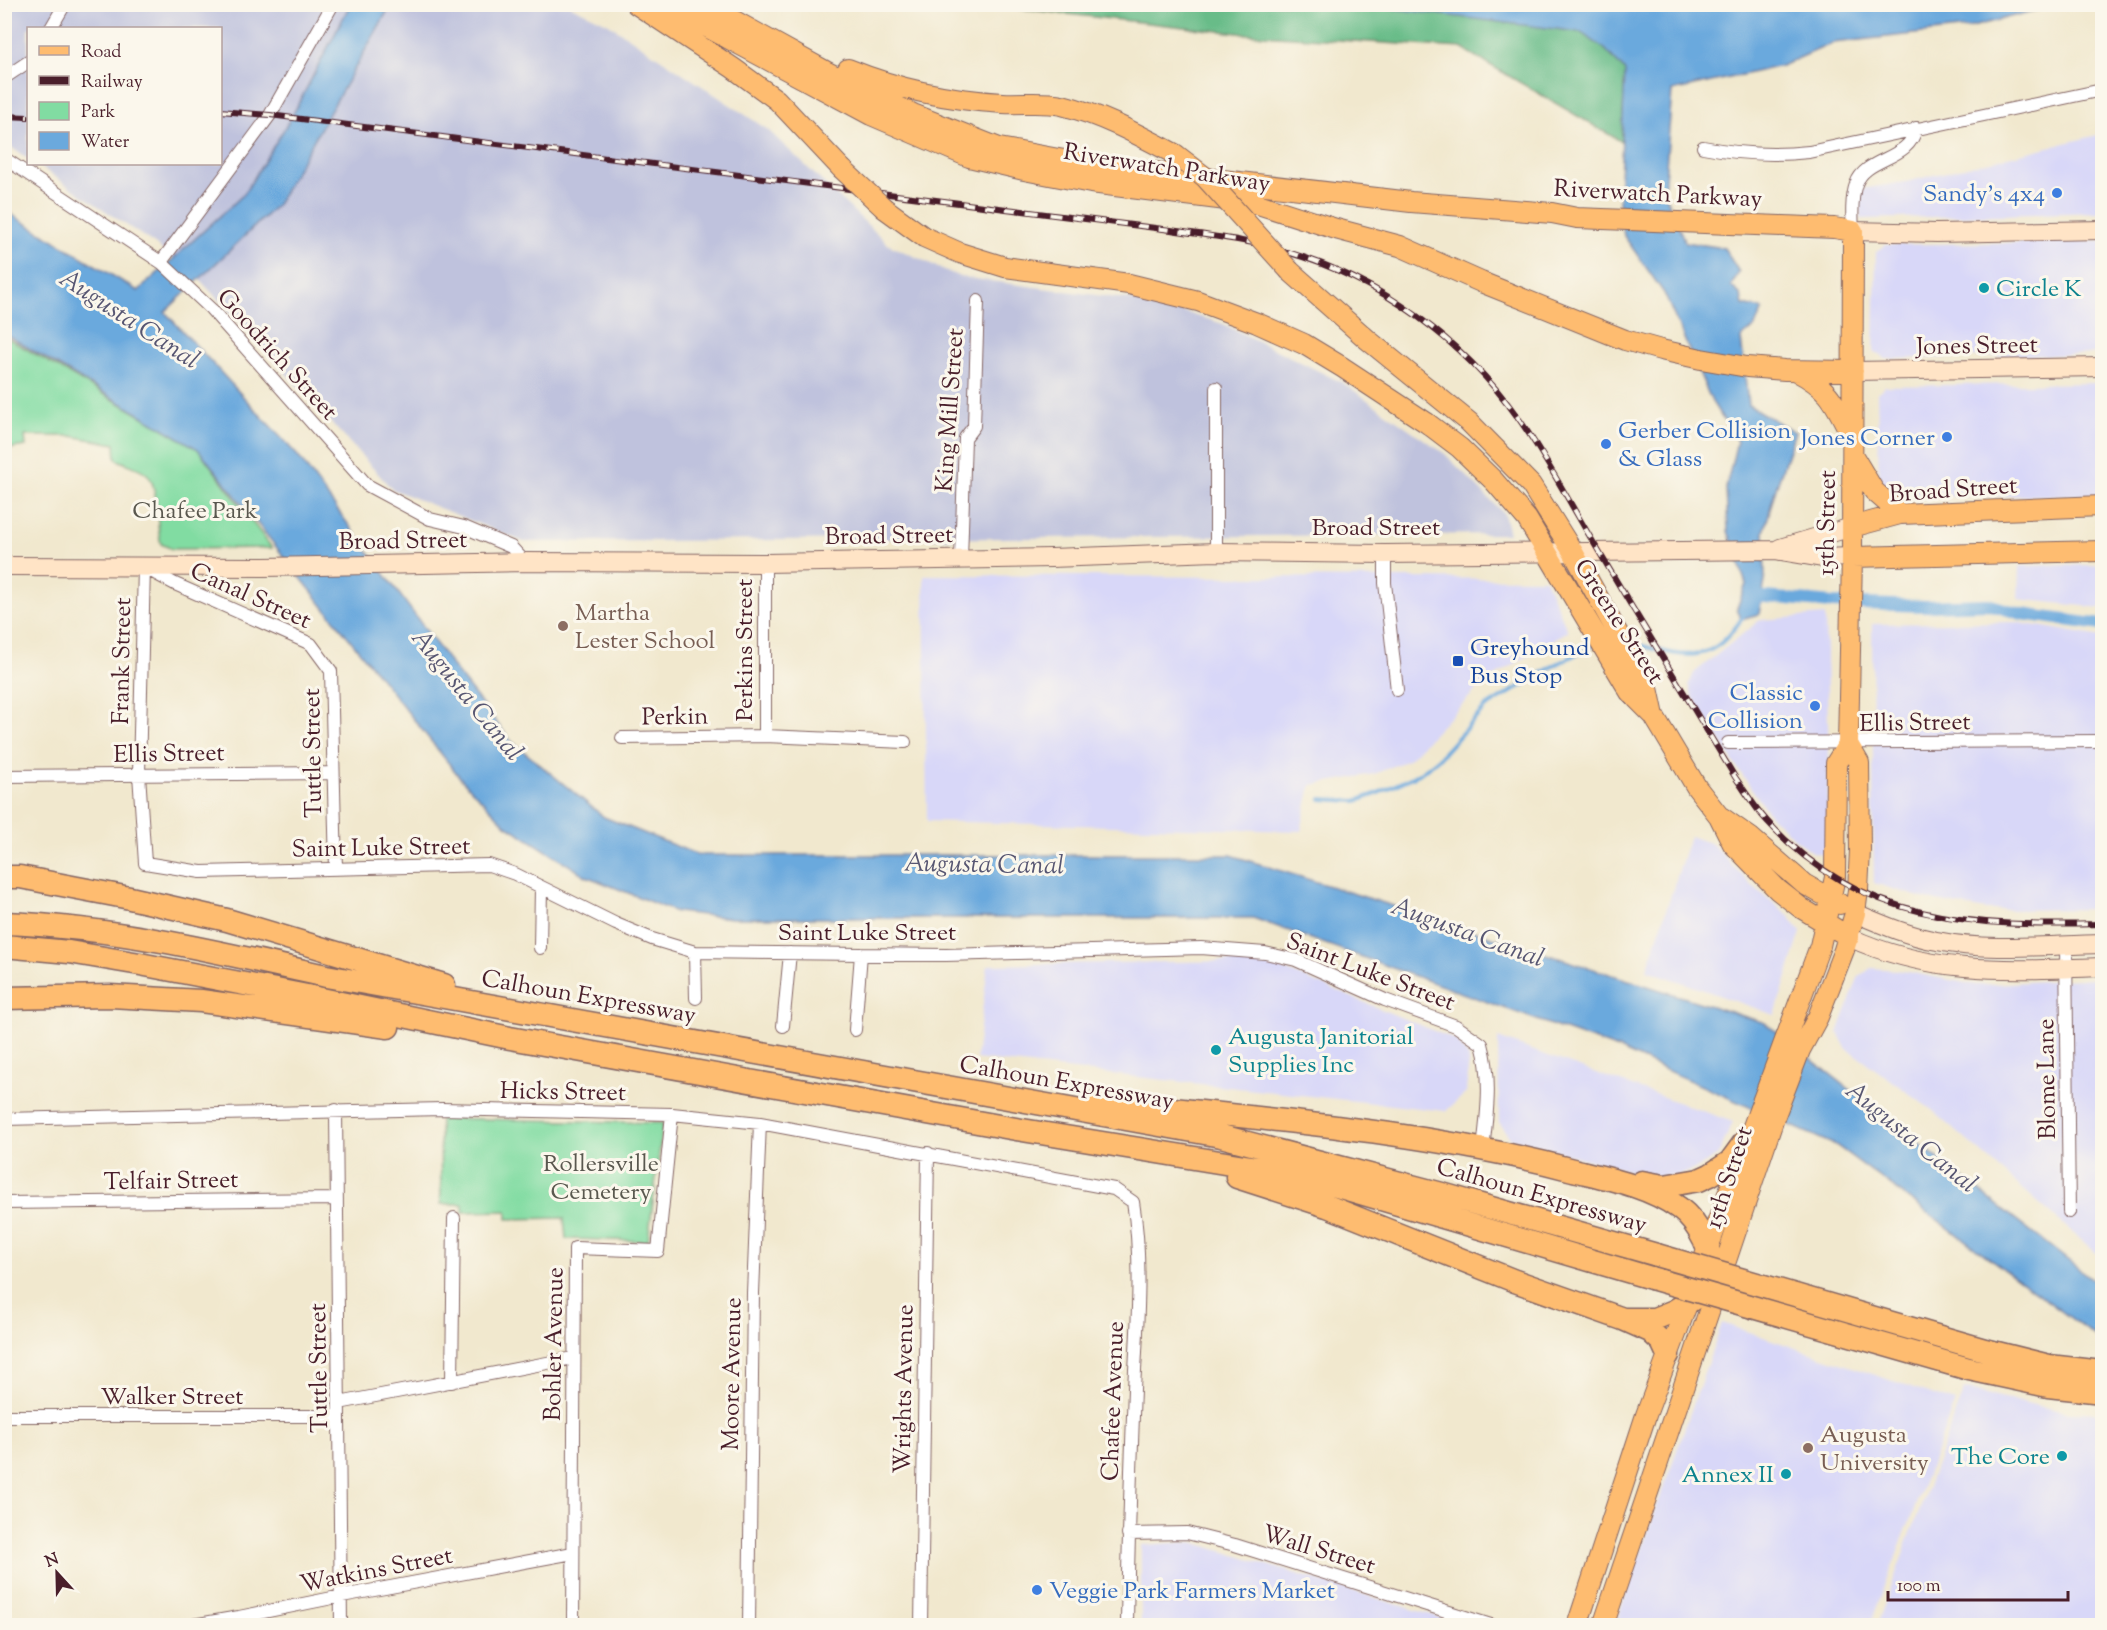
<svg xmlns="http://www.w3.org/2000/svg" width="2107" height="1630" viewBox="0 0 2107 1630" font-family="'Sorts Mill Goudy',serif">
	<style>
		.built { fill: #d8d7f8 }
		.industrial { fill: #bfc2dd }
		.green { fill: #81dca2; stroke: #667e66; stroke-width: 1.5 }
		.forest { fill: #68bc88; stroke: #596e5a; stroke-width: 1.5 }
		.water { fill: #6ba9dd; stroke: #5a6484; stroke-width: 1.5 }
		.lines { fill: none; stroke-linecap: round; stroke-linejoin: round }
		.stream { stroke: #6ba9dd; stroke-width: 4 }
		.canal { stroke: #6ba9dd; stroke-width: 12 }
		.street-casing { stroke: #846564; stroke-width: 14 }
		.secondary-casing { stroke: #846564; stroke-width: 20 }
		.primary-casing { stroke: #846564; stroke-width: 22 }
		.highway-casing { stroke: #846564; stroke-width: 25 }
		.street { stroke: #fff; stroke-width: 12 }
		.secondary { stroke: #ffe4c6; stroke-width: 18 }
		.primary { stroke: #febc70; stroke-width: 20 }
		.highway { stroke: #febc70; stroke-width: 22 }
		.rail-casing { stroke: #4a1f2b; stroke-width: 6 }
		.rail { stroke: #fbf7ec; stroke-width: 4; stroke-dasharray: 11; stroke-linecap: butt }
		.primary-bridge-casing { stroke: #846564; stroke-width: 22; stroke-linecap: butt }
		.highway-bridge-casing { stroke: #846564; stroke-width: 25; stroke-linecap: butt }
		.primary-bridge { stroke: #febc70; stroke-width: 20 }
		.highway-bridge { stroke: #febc70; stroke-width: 22 }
		.shop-dot { fill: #3f7fe0; stroke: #fbf7ec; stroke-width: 2 }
		.culture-dot { fill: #0f9aa8; stroke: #fbf7ec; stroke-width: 2 }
		.education-dot { fill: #8d6e63; stroke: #fbf7ec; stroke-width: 2 }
		.transit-dot { fill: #1a4fb4; stroke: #fbf7ec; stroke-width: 2 }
		.labels { text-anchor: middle; stroke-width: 6; stroke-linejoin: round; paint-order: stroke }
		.street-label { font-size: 24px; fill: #4a1f2b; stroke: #fbf7ec }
		.shop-label { font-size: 24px; fill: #366cbe; stroke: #fbf7ec; text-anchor: end }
		.culture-label { font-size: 24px; fill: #0d838f; stroke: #fbf7ec; text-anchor: start }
		.park-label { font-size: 24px; fill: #5a584f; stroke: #fbf7ec }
		.education-label { font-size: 24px; fill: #785e54; stroke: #fbf7ec; text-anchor: start }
		.transit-label { font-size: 24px; fill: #164399; stroke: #fbf7ec; text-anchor: start }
		.water-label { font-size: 26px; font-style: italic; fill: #575672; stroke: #fbf7ec }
	</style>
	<rect width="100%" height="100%" fill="#fbf7ec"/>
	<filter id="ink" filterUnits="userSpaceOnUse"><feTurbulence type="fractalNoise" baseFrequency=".0167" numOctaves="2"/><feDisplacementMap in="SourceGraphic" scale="12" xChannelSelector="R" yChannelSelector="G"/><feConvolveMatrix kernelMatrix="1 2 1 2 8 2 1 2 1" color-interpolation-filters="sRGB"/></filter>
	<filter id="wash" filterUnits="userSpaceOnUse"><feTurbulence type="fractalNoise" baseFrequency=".008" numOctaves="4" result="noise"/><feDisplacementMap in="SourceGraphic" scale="24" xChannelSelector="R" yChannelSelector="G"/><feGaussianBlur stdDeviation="1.35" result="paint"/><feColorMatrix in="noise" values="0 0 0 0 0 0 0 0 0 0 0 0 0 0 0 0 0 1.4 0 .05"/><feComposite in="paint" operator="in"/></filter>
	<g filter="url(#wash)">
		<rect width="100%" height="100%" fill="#f1e8ce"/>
		<path class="built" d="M2102,134V212L1860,219L1861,189L1906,182Z
			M2102,241V354L1886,359L1874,352L1876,252L1886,245Z
			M2102,383V495L1896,497L1882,490L1879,479L1877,393L1885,386Z
			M2102,565V608L2018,599L2019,566Z
			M924,575L1545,579L1568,631L1481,685L1408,760L1374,774L1311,785L1301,831L927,821Z
			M1825,615L1829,760L1826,855L1814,853L1795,839L1769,814L1734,763L1693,697L1689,684L1694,673L1760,620Z
			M2015,622L2102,637V909L1986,910L1926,899L1874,883L1872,624Z
			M1690,836L1712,844L1749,883L1787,914L1801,932L1775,1015L1647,970Z
			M1239,961L1283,969L1456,1040L1469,1058L1466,1093L1446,1111L976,1059L988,965Z
			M1871,968L1897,970L1976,985L2102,978V1258L1932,1110L1846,1048L1838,1033L1858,978Z
			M1498,1038L1733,1122L1718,1155L1697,1168L1677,1176L1650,1177L1510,1138L1499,1122Z
			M1722,1323L1955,1402L1870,1625H1615Z
			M1964,1389L2065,1412L2102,1413V1625H1877Z
			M1192,1542L1464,1625H1141V1545Z"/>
		<path class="industrial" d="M4,5H569L607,23L768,130L889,245L960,277L1155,303L1223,324L1343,383L1445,454L1504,514L1509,534L524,542L392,489L202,282L156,245L36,164H220V28H28V159L5,143Z"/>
		<path class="green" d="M4,336L198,449L272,548L172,549L161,544C156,527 159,485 147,474C140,467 125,464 116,459L115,444L71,436H25L26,446L5,449Z
			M440,1118L663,1123L648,1241L566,1239L564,1218L507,1219V1211L463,1212V1204H441Z"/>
		<path class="forest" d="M1363,4L1580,32L1605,49L1625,71L1622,142L1461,48L1247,34L986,5Z"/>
		<path class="water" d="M350,5H391L276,206L165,312L298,456L456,671L511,741L604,817L698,855H1231L1765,1023L2102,1287V1341L1837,1146L1621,1050L1253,918H732L676,912L586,876L506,825L462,780L198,449L5,334L4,210L138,291L244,194L291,118Z
			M1363,5H2056L1968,28L1833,43L1781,66L1672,91L1664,193L1685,242L1724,248L1739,272L1731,286L1741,295L1743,305L1763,309L1754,328L1741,338L1748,405L1795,432L1775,491L1764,532L1765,581L1759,614L1741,619L1737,608L1746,584L1728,531L1726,488L1737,441L1712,402L1664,293L1624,236L1619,201L1625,71L1605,49L1580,32Z"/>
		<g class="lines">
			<path class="stream" d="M1632,643C1685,657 1710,669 1744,615
				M1321,799L1356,801L1376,794L1419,774L1437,760L1485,708L1555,665L1594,645"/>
			<path class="canal" d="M1756,588L1755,596L1832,603L1926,606L1987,604L2022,614L2102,625"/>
		</g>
	</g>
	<g filter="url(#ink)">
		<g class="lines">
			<defs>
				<path id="street" d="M51,28L65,4
					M4,78L28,62
					M1703,147C1739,154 1772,156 1809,152L2102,90
					M4,158L162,263L211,309L367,485L430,519L464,527L511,547L525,562
					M1853,231C1852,216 1851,198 1856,184C1866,156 1910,161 1916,128
					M161,262L270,115L333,4
					M1216,552V388
					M1385,554V583L1397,690
					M961,559L965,438L974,426L978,301
					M144,567L139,774L145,863L201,872L489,865L515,874L616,924L652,939L695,952L946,955L1201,948L1265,953L1296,960L1385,1000L1456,1026L1482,1044C1492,1078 1487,1115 1483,1149
					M147,569L175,584L311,644L331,671L336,869
					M765,736V563
					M622,738L765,736L905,742
					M1728,743L2102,741
					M4,776L333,773
					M2066,945L2069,1212
					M540,948L541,887
					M695,952L696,998
					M783,1026L790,953
					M855,1030L861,954
					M336,1110L341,1626
					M4,1119L442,1109L672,1114L760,1123L1114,1189L1133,1202C1143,1261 1137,1329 1134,1389C1131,1468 1128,1546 1127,1626
					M4,1203L337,1199
					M452,1382L454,1218
					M339,1403L573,1358
					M4,1416H339
					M1128,1534L1187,1533L1235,1545L1494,1626
					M187,1626L239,1617L342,1596L573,1553
					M573,1626L575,1248L658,1251L672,1114
					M749,1626L753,1293L760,1123
					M921,1626L928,1153"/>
				<path id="secondary" d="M1853,231L1937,233L2102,230
					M1853,371L2102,367
					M1780,548L1852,527
					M4,566L264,567L525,562L765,563L1051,558L1216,552L1385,554L1775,550L1822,558L1852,557
					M1855,913C1881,924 1908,936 1937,941C1990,952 2048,945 2102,944
					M1849,937C1932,976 2013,970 2102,967"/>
				<path id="primary" d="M636,4L733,68L777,100L841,168
					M664,4L871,115L969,157L1024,170L1091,183L1258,204L1336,229L1400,246L1481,282L1625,340L1661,350L1701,359L1747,367L1785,370L1853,371
					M704,4L827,72L913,114L999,148L1086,164L1411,202L1552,213L1577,218L1834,228L1853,231L1852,557L1848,744L1836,763L1835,877L1820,946L1646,1415L1577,1626
					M848,69C897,89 949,100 1003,103C1022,104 1044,101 1062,105C1102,115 1139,135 1175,154
					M884,208L924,237L960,253L1005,267L1129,284L1198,301L1257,323L1304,344L1342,367L1427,423L1460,448L1494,481L1527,519L1630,692L1654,716L1697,788L1719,816L1733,844L1778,890L1801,908L1849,937
					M1290,271L1368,340L1469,422L1531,485L1573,552L1648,688L1654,716
					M1796,371C1829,388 1834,401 1850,433
					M1853,456L1874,491L1900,514
					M1852,527L1900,514L2102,506
					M1852,557L2102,551
					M1721,817L1751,838L1804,884L1840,904
					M1603,1626L1774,1118L1800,1050L1818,1017L1844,950L1855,913L1858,890L1860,850L1859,763L1848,744"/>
				<path id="highway" d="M4,877H20L130,898L227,920L444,985
					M4,923C114,927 220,952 326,976L1221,1136L1442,1194L1657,1255
					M4,946L69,952L140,964L307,996L510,1038L1016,1129L1299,1175L1651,1278
					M4,998L110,996L201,1001L388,1027
					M1097,1101C1256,1119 1418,1129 1573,1170C1610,1179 1648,1186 1679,1208C1703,1226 1711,1256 1719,1283L1674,1311L1654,1319H1623
					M1237,1177L1327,1206L1515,1281L1623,1319L1650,1331L1662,1342L1668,1355
					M1642,1182L1664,1186L1699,1180L1710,1175L1730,1162L1749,1136"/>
			</defs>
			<use href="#street" class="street-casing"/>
			<use href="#secondary" class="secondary-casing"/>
			<use href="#primary" class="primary-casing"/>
			<use href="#highway" class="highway-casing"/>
			<use href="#street" class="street"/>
			<use href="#secondary" class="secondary"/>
			<use href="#primary" class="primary"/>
			<use href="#highway" class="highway"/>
			<defs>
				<path id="rail" d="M220,111L270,115L1171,230C1210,236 1250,240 1287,252C1380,279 1463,340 1519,419C1545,456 1566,496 1589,535C1637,616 1686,696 1735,777C1745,791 1755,808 1767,821C1860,923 1974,927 2102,924
					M4,116L28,117"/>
			</defs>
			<use href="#rail" class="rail-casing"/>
			<use href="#rail" class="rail"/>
			<defs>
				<path id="primary-bridge" d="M1175,154L1205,177L1290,271
					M841,168L884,208"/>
				<path id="highway-bridge" d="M1657,1255L1985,1350L2049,1366L2102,1372
					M1651,1278L1969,1369L2048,1386L2102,1392"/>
			</defs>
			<use href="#primary-bridge" class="primary-bridge-casing"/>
			<use href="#highway-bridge" class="highway-bridge-casing"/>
			<use href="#primary-bridge" class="primary-bridge"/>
			<use href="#highway-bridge" class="highway-bridge"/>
		</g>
	</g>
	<g class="shop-dot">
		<circle cx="2057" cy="193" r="6"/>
		<circle cx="1947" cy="437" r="6"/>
		<circle cx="1606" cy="444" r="6"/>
		<circle cx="1815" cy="706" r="6"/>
		<circle cx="1037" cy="1590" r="6"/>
	</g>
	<g class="culture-dot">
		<circle cx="1984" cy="288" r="6"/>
		<circle cx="1216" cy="1050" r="6"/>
		<circle cx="2062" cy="1456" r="6"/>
		<circle cx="1786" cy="1474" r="6"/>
	</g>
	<g class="education-dot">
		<circle cx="563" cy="626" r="6"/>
		<circle cx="1808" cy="1448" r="6"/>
	</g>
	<rect class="transit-dot" x="1452" y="655" width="12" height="12" rx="3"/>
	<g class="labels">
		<g class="street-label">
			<text transform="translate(1167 167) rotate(9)" y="8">Riverwatch Parkway</text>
			<text transform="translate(1658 193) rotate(3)" y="8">Riverwatch Parkway</text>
			<text transform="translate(1977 345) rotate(-1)" y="8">Jones Street</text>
			<text transform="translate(278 354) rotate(48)" y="8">Goodrich Street</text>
			<text transform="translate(949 410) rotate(-86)" y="8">King Mill Street</text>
			<text transform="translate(1953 489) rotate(-4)" y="8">Broad Street</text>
			<text transform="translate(1826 523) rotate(-89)" y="8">15th Street</text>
			<text x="1376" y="535">Broad Street</text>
			<text transform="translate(889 535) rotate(-1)" y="8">Broad Street</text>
			<text transform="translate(403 540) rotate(-1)" y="8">Broad Street</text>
			<text transform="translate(251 595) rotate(24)" y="8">Canal Street</text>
			<text transform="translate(1620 621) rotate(57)" y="8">Greene Street</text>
			<text transform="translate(744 650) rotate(-90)" y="8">Perkins Street</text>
			<text transform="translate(121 661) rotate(-89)" y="8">Frank Street</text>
			<text transform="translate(675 716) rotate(-1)" y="8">Perkin</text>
			<text transform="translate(1915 722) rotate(-1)" y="8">Ellis Street</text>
			<text transform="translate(169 753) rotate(-1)" y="8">Ellis Street</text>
			<text transform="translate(312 753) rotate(-91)" y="8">Tuttle Street</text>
			<text transform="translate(381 847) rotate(-1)" y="8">Saint Luke Street</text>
			<text x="867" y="940">Saint Luke Street</text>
			<text transform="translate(1371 971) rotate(21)" y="8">Saint Luke Street</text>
			<text transform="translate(589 996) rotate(10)" y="8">Calhoun Expressway</text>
			<text transform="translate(2046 1079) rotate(-91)" y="8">Blome Lane</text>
			<text transform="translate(1067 1082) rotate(10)" y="8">Calhoun Expressway</text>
			<text transform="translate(563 1091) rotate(1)" y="8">Hicks Street</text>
			<text transform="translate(1728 1177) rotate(-72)" y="8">15th Street</text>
			<text transform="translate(171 1180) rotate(-1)" y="8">Telfair Street</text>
			<text transform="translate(1542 1195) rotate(16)" y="8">Calhoun Expressway</text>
			<text transform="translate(553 1344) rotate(-89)" y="8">Bohler Avenue</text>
			<text transform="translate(318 1368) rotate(-91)" y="8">Tuttle Street</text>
			<text transform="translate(731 1374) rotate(-89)" y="8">Moore Avenue</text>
			<text transform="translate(903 1389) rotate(-89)" y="8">Wrights Avenue</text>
			<text x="172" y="1404">Walker Street</text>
			<text transform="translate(1112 1401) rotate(-88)" y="8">Chafee Avenue</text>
			<text transform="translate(1319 1549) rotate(17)" y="8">Wall Street</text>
			<text transform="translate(376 1569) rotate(-11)" y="8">Watkins Street</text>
		</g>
		<g class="shop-label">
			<text x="2045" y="201">Sandy's 4x4</text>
			<text x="1618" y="438" text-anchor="start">Gerber Collision<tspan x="1618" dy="28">&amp; Glass</tspan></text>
			<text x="1935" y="445">Jones Corner</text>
			<text x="1803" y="700">Classic<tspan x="1803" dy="28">Collision</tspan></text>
			<text x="1049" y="1598" text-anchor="start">Veggie Park Farmers Market</text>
		</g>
		<g class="culture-label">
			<text x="1996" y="296">Circle K</text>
			<text x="1228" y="1044">Augusta Janitorial<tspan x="1228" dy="28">Supplies Inc</tspan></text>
			<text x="2050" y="1464" text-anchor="end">The Core</text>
			<text x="1774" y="1482" text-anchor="end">Annex II</text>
		</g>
		<g class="park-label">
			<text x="195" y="518">Chafee Park</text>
			<text x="601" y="1171">Rollersville<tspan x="601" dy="28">Cemetery</tspan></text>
		</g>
		<g class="education-label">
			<text x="575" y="620">Martha<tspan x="575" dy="28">Lester School</tspan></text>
			<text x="1820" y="1442">Augusta<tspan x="1820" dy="28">University</tspan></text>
		</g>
		<g class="transit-label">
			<text x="1470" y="655">Greyhound<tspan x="1470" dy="28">Bus Stop</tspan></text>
		</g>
		<g class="water-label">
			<text transform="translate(130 318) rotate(33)" y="9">Augusta Canal</text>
			<text transform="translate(468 694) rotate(51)" y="9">Augusta Canal</text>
			<text transform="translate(984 863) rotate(1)" y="9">Augusta Canal</text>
			<text transform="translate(1468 931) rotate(20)" y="9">Augusta Canal</text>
			<text transform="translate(1912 1136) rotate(39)" y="9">Augusta Canal</text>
		</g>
	</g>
	<rect width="2107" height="1630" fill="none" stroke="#fbf7ec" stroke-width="24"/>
	<rect x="27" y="27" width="195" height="138" fill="#fbf7ec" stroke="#b4a19f" stroke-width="1.5"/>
	<rect x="39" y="46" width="30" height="9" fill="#febc70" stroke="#b4a19f" stroke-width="1.5"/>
	<text x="81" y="57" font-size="18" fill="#4a1f2b">Road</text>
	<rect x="39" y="76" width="30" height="9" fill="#4a1f2b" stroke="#b4a19f" stroke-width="1.5"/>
	<text x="81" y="87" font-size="18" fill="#4a1f2b">Railway</text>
	<rect x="39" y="102" width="30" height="18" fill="#81dca2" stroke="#b4a19f" stroke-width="1.5"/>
	<text x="81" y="117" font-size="18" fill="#4a1f2b">Park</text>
	<rect x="39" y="132" width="30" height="18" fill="#6ba9dd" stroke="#b4a19f" stroke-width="1.5"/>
	<text x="81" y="147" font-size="18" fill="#4a1f2b">Water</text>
	<g transform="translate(57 1573) rotate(338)" stroke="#fbf7ec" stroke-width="4.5" paint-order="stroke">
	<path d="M0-4.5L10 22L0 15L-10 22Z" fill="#4a1f2b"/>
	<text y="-9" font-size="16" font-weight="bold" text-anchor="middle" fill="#4a1f2b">N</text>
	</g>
	<path d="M1888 1591v9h180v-9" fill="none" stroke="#4a1f2b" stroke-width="3"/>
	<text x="1897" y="1591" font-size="18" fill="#4a1f2b" stroke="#fbf7ec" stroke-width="4.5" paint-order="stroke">100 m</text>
</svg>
